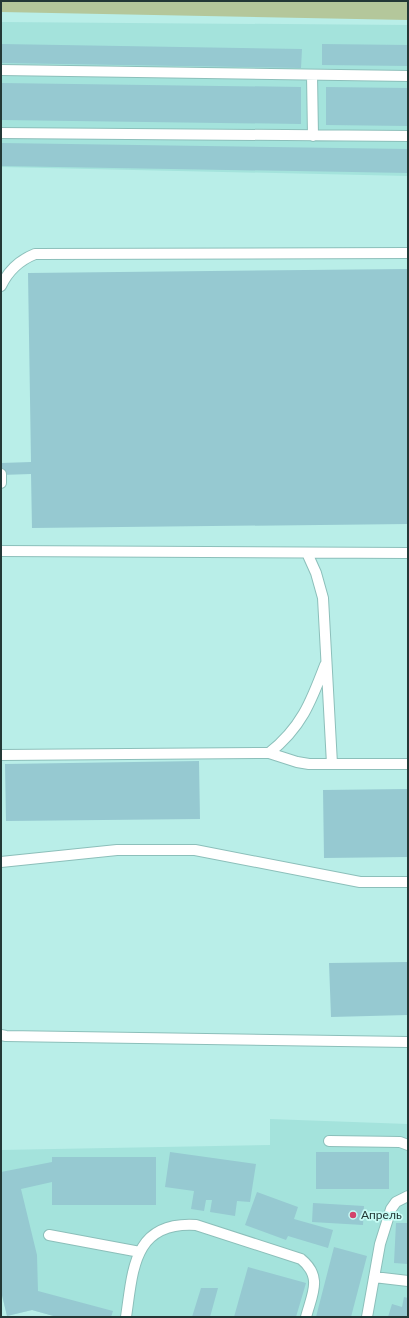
<svg xmlns="http://www.w3.org/2000/svg" width="409" height="1318" viewBox="0 0 409 1318" font-family="Lato,sans-serif">
	<style>
		.built { fill: #a4e3dc }
		.green { fill: #b4c79b }
		.building { fill: #96c9d1 }
		.lines { fill: none; stroke-linecap: round; stroke-linejoin: round }
		.service-casing { stroke: #8cbfba; stroke-width: 12 }
		.service { stroke: #fff; stroke-width: 10 }
		.poi-dot { fill: #d2446c; stroke: #c6fcf5; stroke-width: 1.5 }
		.labels { text-anchor: middle; stroke-width: 3.5; stroke-linejoin: round; paint-order: stroke }
		.poi-label { font-size: 12px; fill: #233836; stroke: #c6fcf5; text-anchor: start }
	</style>
	<rect width="100%" height="100%" fill="#b9eee8"/>
	<path class="built" d="M1,22L408,25V176L1,167Z
		M270,1119L408,1124V1317H57L32,1310L7,1316L1,1291V1150L270,1145Z"/>
	<path class="green" d="M1,1H408V20L1,12Z"/>
	<path class="building" d="M1,44L302,49L301,68L1,63Z
		M322,44L408,45V66L322,65Z
		M1,83L301,87V124L1,120Z
		M326,87L408,88V126L326,125Z
		M1,143L408,149V173L1,166Z
		M408,269V524L32,528L31,474L1,475V463L31,462L28,273Z
		M199,761L200,819L6,821L5,764Z
		M408,789V857L324,858L323,790Z
		M408,962V1015L331,1017L329,963Z
		M170,1152L256,1164L250,1202L237,1201L235,1216L210,1212L212,1200H206L204,1211L191,1209L194,1191L165,1187Z
		M316,1152H389V1189H316Z
		M52,1157H156V1205H52V1182L21,1189L37,1255L38,1291L113,1311L111,1317H57L32,1310L7,1316L1,1291V1172L52,1162Z
		M257,1192L298,1207L294,1219L333,1230L328,1248L288,1236L286,1240L245,1225Z
		M313,1203L364,1206L363,1225L312,1222Z
		M396,1223H407L408,1264L394,1263Z
		M334,1247L367,1256L351,1317H316Z
		M248,1267L306,1283L296,1317H234Z
		M201,1288H218L210,1317H192Z
		M404,1297L408,1298V1317H388L392,1304L402,1307Z"/>
	<g class="lines">
		<defs>
			<path id="service" d="M1,70L408,76
				M312,75L313,136
				M1,133L408,136
				M1,286C8,271 20,260 35,254L408,253
				M1,474V483
				M1,551L408,553
				M307,553L316,573L323,598L332,764
				M269,753C301,728 311,702 325,665
				M1,755L269,753L297,762L309,764H408
				M1,862L117,850H195L360,882H408
				M1,1035L6,1036L408,1042
				M329,1141L400,1142L408,1145
				M49,1235L140,1252
				M374,1277L408,1281
				M126,1317C133,1270 133,1221 196,1225L301,1259C323,1277 312,1294 306,1317
				M367,1317L380,1244L391,1209L396,1202L408,1196"/>
		</defs>
		<use href="#service" class="service-casing"/>
		<use href="#service" class="service"/>
	</g>
	<circle class="poi-dot" cx="353" cy="1215" r="4"/>
	<g class="labels">
		<g class="poi-label">
			<text x="361" y="1219">Апрель</text>
		</g>
	</g>
	<rect width="409" height="1318" fill="none" stroke="#233836" stroke-width="4"/>
</svg>
